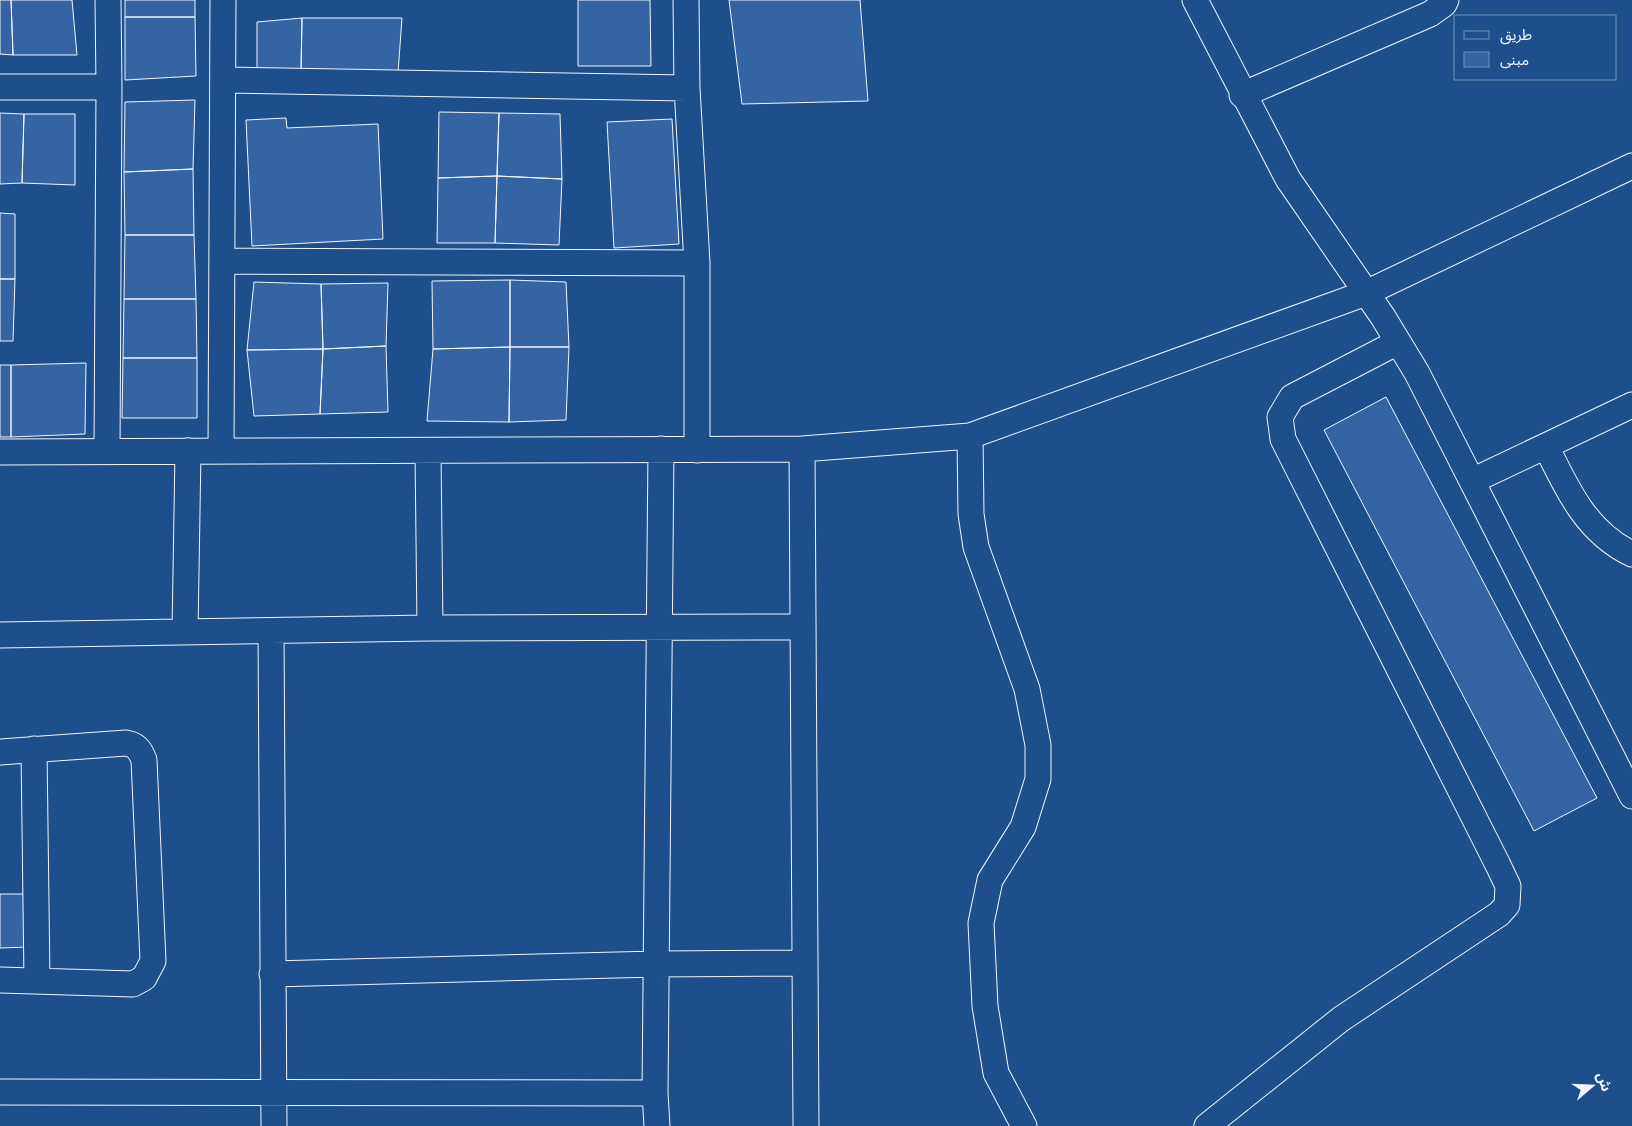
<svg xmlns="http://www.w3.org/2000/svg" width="1632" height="1126" viewBox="0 0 1632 1126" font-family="'Space Grotesk','Noto Sans Arabic',sans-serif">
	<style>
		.building { fill: #3563a3; stroke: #f2f6ff }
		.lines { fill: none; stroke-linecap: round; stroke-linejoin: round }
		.street-casing { stroke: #f2f6ff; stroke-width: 27 }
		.street { stroke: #1f4e8c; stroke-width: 25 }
	</style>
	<rect width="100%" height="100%" fill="#1f4e8c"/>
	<path class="building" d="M0,0H11L13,55L0,54Z
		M11,0H72L77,55H13Z
		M125,0H195V17H125Z
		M578,0H650L651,66H578Z
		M729,0H860L868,101L742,104Z
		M125,17H195L196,76L125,80Z
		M302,18L301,72L257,75V22Z
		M302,18H402L398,73L301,72Z
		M195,100L193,169L124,172L125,102Z
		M439,112L499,113L497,176L438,178Z
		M0,113L24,114L22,183L0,184Z
		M499,113L560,114L562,179L497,176Z
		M24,114H75V185L22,183Z
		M286,118L287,128L378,124L383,239L252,246L246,120Z
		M672,119L679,244L614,248L607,122Z
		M193,169L194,235H125L124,172Z
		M497,176L495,243H437L438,178Z
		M497,176L562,179L559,245L495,243Z
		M0,213L15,214V279H0Z
		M125,235H194L196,299H124Z
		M0,279H15L13,341H0Z
		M510,280V347L433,349L432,281Z
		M510,280L566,282L569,347H510Z
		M254,282L321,284L323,349L247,350Z
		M388,283L386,346L323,349L321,284Z
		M124,299H196L197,358H123Z
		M386,346L388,412L320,414L323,349Z
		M510,347L509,422L427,421L433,349Z
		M510,347H569L566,420L509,422Z
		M323,349L320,414L254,416L247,350Z
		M123,358H197V418H122Z
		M86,363L85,434L11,437V365Z
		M0,365H11V437H0Z
		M1386,397L1597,798L1534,831L1324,430Z
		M0,894H31L29,947L0,948Z"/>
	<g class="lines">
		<defs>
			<path id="street" d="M686,0L687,88L697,263V450
				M1195,0L1288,179L1383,317L1417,373L1632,796
				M223,80L687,88
				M0,87H109
				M1242,95L1430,14L1444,4L1446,0
				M222,261L697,263
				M970,436L971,514L976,547L1027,689L1038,745V779L1023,827L990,880L981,923L985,1006L996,1073L1024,1126
				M1546,446C1567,489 1586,532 1632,554
				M802,449L806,1126
				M107,451L109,87L108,0
				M221,451L223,0
				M428,451L430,628
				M0,452L802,449L970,436L1366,293L1632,166
				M1472,481L1632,405
				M271,631L274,1126
				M185,632L188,451
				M0,635L430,628L803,627
				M34,749L37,981
				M0,752L126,743C137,745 140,750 144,760L153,961L144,978L133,984L0,980
				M272,974L656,964L805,963
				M0,1092L655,1093
				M657,1126L655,1093L661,449
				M1207,1126L1341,1019L1499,914L1507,905L1508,886L1498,865L1283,439L1280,417L1292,397L1398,342"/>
		</defs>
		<use href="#street" class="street-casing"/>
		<use href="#street" class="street"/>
	</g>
	<rect x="1454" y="15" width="162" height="65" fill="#1f4e8c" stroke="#7391ba"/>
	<rect x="1464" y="31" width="25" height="8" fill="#1f4e8c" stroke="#7391ba"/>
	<text x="1500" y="40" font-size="15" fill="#f2f6ff">طريق</text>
	<rect x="1464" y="52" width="25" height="15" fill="#3563a3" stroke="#7391ba"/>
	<text x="1500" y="65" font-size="15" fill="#f2f6ff">مبنى</text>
	<g transform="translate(1592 1086) rotate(71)" stroke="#1f4e8c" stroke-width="4" paint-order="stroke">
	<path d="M0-4L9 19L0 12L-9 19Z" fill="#f2f6ff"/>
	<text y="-8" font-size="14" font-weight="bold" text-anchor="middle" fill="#f2f6ff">ش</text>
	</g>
</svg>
